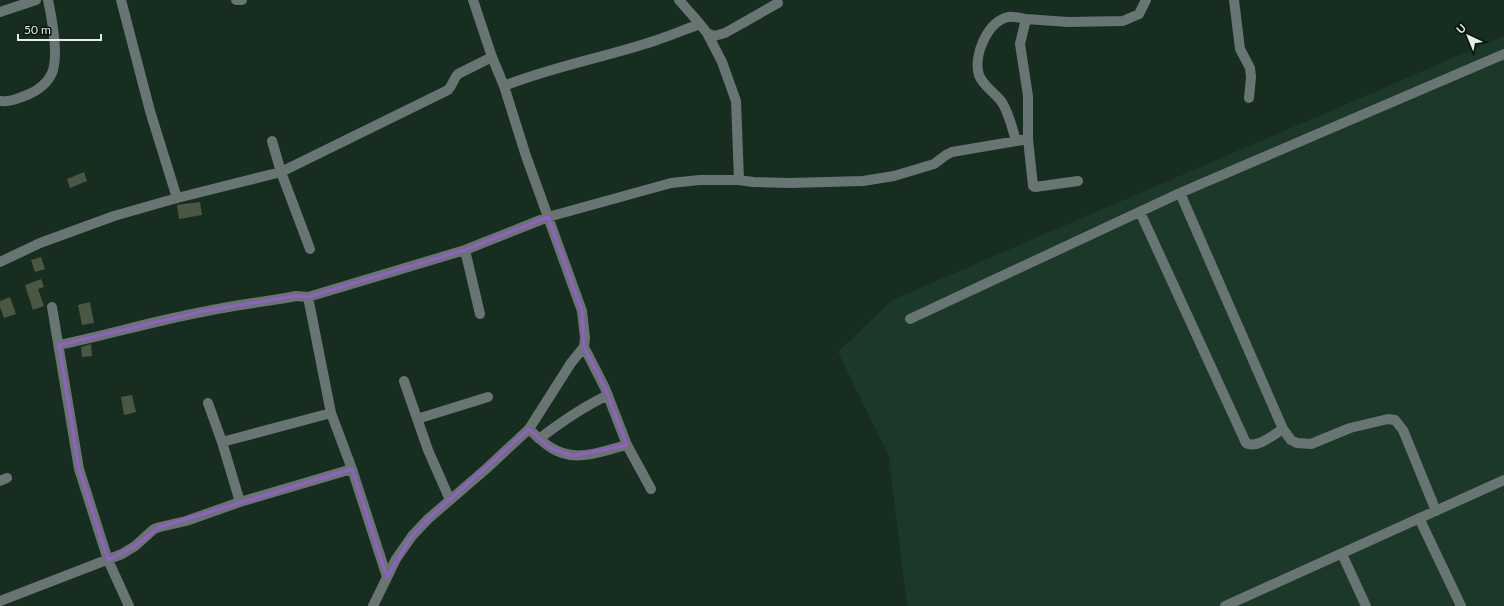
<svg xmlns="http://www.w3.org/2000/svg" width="1504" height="606" viewBox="0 0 1504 606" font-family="Lato,sans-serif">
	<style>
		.built { fill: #1b3828 }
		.building { fill: #4b5742 }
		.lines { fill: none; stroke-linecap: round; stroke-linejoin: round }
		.minor { stroke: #687573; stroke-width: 10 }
		.marked { fill: none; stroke: #955dc9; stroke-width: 3; stroke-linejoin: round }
	</style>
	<rect width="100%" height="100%" fill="#162d20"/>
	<path class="built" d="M1504,36V606H907L889,457L838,352L892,300Z"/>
	<path class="building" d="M84,172L87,181L70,188L67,179Z
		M200,202L202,215L179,219L177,205Z
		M41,257L45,269L35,272L31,260Z
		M41,279L44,287L38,289L44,306L33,310L25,285Z
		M10,297L16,314L4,318L0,307V301Z
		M90,302L94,323L82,325L78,305Z
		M91,344L92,356L82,357L81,347Z
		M132,395L136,412L124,415L121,397Z"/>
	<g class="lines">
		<path class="minor" d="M121,0L150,111L177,198
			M236,0H242
			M679,0L700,24L707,33L714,36L725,33L778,3
			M1234,0L1240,49L1250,68L1251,77L1249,98
			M0,12L36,0
			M707,33L722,62L736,101L739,180
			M504,86C554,66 607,57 657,40C672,35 686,29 700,24
			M0,101C10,102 17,99 27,95C37,91 47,84 52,73C59,56 52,19 48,0
			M272,141L281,172L310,249
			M1016,141C1012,128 1009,112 1001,101C994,92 983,86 979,75C973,56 987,22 1008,17C1013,16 1021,18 1026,19
			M1078,181L1035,187L1033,186L1028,139V96L1020,44L1026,19L1068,22L1123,21L1139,14L1146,0
			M1180,193L1283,429L1291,440L1297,443L1311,444L1350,428L1388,419L1395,420L1403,430L1436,511
			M1140,212L1246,443C1257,449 1273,435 1283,429
			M465,250L480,314
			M0,262L40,243L114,216L177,198L281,172L448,90C453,85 453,79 458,74L492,57
			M308,297L331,413L352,469L387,577
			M52,307L79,469L108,560L129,606
			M910,319L1180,193L1504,54
			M59,345C107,335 154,321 202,312C233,305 265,302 296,296L308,297L465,250L548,217L671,183L700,180H739L753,182L791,183L863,181L894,176L934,164L946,155L952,152L1028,139
			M584,347L605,388L627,445L651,489
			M404,381L428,450L450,500
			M208,403L222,442
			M417,419L488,397
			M529,429C535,435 542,442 550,447C575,464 601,451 627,445
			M539,439C561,422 583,407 608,395
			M0,481L7,478
			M240,502L222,442L331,413
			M1419,518L1461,606
			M1342,554L1366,606
			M0,601L122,554L135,546L154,529L160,527L186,521L240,502L352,469
			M373,606L396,559L412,536L428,519L486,469L529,429L571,363L584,347L585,338L582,311L526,156L504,86L492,57L473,0
			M1225,606L1504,480"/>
	</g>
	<path class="marked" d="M548,217L582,311L584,347L605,388L627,445L573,456L550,448L529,429L428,519L412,536L387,577L352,469L160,527L135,546L108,560L79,469L59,345L204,311L296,296L308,297L465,250Z"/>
	<g transform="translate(1468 36) rotate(316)" stroke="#09120d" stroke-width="3" paint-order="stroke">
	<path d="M0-3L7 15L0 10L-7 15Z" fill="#e2f0e7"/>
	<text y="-6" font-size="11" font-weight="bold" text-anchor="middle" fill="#e2f0e7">U</text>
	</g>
	<path d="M18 34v6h83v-6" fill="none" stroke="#e2f0e7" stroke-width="2"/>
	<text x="24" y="34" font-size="12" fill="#e2f0e7" stroke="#09120d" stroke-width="3" paint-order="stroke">50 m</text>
</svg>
